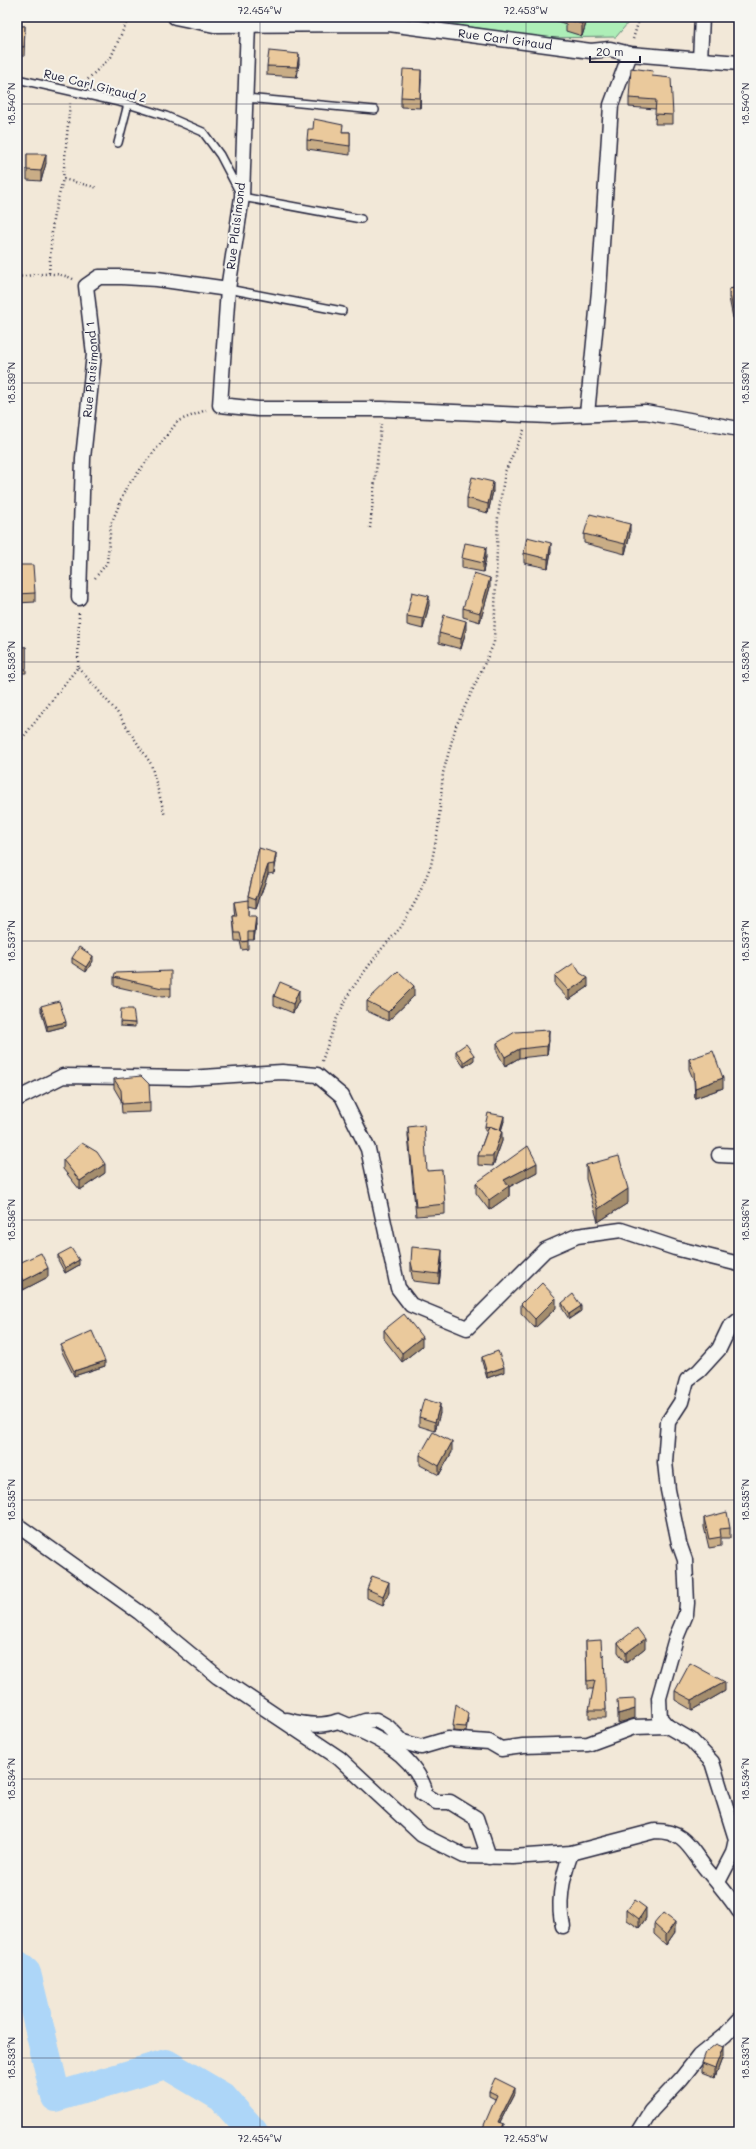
<svg xmlns="http://www.w3.org/2000/svg" width="756" height="2149" viewBox="0 0 756 2149" font-family="Mali,sans-serif">
	<style>
		.green { fill: #adeeb7; stroke: #688879 }
		.lines { fill: none; stroke-linecap: round; stroke-linejoin: round }
		.river { stroke: #add6f8; stroke-width: 30 }
		.lane-casing { stroke: #22223b; stroke-width: 10 }
		.street-casing { stroke: #22223b; stroke-width: 17 }
		.path { stroke: #22223b; stroke-width: 2.5; stroke-dasharray: 1 3; stroke-linecap: butt }
		.lane { stroke: #f6f6f2; stroke-width: 7 }
		.street { stroke: #f6f6f2; stroke-width: 14 }
		.wall { fill: #c9ad86; stroke: #22223b }
		.shaded-wall { fill: #a48d6d; stroke: #22223b }
		.building { fill: #eac99c; stroke: #22223b }
		.ticks { fill: none; stroke: #22223b; stroke-width: 1; stroke-opacity: 0.45 }
		.labels { text-anchor: middle; stroke-width: 4; stroke-linejoin: round; paint-order: stroke }
		.street-label { font-size: 12px; fill: #22223b; stroke: #f6f6f2 }
		.neatline { fill: none; stroke: #22223b; stroke-width: 1.5 }
		.ticks-label { font-size: 10px; text-anchor: middle; fill: #22223b }
	</style>
	<rect width="100%" height="100%" fill="#f2e8d8"/>
	<filter id="ink" filterUnits="userSpaceOnUse"><feTurbulence type="fractalNoise" baseFrequency=".025" numOctaves="2"/><feDisplacementMap in="SourceGraphic" scale="8" xChannelSelector="R" yChannelSelector="G"/><feConvolveMatrix kernelMatrix="1 2 1 2 8 2 1 2 1" color-interpolation-filters="sRGB"/></filter>
	<g filter="url(#ink)">
		<path class="green" d="M411,17H633L616,37L538,38Z"/>
		<g class="lines">
			<path class="river" d="M17,1965L26,1973L56,2097L166,2064L222,2097L253,2132"/>
			<defs>
				<path id="lane" d="M17,79L128,104L166,116L203,132L220,155L242,197L361,219
					M246,98L375,110
					M118,143L128,104
					M228,289L342,311"/>
				<g id="street">
					<path id="s1" d="M175,17L214,25L389,24L591,51L610,49L630,54L739,63"/>
					<path d="M248,23L242,197L228,289L220,405L258,409H382L550,416L645,412L739,429"/>
					<path d="M700,60L702,17"/>
					<path d="M587,414L599,291L611,105L630,54"/>
					<path id="s2" d="M79,598L83,458L94,354L86,286L99,277H122L157,279L228,289"/>
					<path d="M17,1099L63,1076L188,1078L282,1072L317,1075L342,1096L368,1149L398,1288L411,1305L467,1328L545,1250L577,1236L621,1230L675,1248L739,1264"/>
					<path d="M719,1155L739,1156"/>
					<path d="M17,1525L139,1612L218,1677L339,1758L422,1835L464,1856L513,1857L571,1853L655,1831C685,1831 690,1849 706,1869C718,1883 729,1896 739,1911"/>
					<path d="M287,1720C304,1725 322,1727 338,1721C373,1736 409,1749 424,1787L422,1794L436,1802H450L476,1818L489,1857"/>
					<path d="M350,1726L365,1721L376,1720L388,1727L403,1742L421,1747L448,1739L489,1742L501,1749L523,1746L588,1744L634,1727L667,1726"/>
					<path d="M718,1882L733,1853L736,1839L712,1762L691,1740L667,1726L660,1718L659,1698L676,1638L686,1614L687,1603L685,1560L679,1543L668,1490L665,1462L668,1422L681,1402L687,1380L699,1371L719,1349L729,1328L739,1320"/>
					<path d="M563,1926C557,1903 563,1875 571,1853"/>
					<path d="M638,2132L651,2111L681,2079L699,2056L725,2035L739,2020"/>
				</g>
			</defs>
			<use href="#lane" class="lane-casing"/>
			<use href="#street" class="street-casing"/>
			<path class="path" d="M633,39L640,17
				M85,82L111,57L129,17
				M63,179L70,103
				M49,273L53,219L63,179L98,188
				M17,277C36,275 56,270 73,279
				M370,528L381,424
				M95,578L107,563L111,524L126,488L178,421L206,410
				M78,667L117,712L151,764L165,816
				M17,745L78,667L79,612
				M322,1061L337,1018L351,990L379,952L401,927L418,897L431,865L438,830L443,773L456,726L494,643L498,516L505,472L524,430"/>
			<use href="#lane" class="lane"/>
			<use href="#street" class="street"/>
		</g>
		<path class="wall" d="M554,17H588L582,36L566,31V24L554,20Z
			M17,26H25L24,56H17Z
			M299,63L297,77L267,75V66Z
			M653,76L673,115V124H655L656,109L629,107V98Z
			M421,79L420,108L401,107V97Z
			M343,132H350V155L307,149V140Z
			M27,154L46,163L41,181L27,180Z
			M739,287V320V319L733,318L729,298V289Z
			M739,396V420H737V411Z
			M493,491L488,513L467,508V498Z
			M584,534H630L625,554L584,543Z
			M551,552L548,568L524,563V553Z
			M486,557L483,572L462,568V558Z
			M17,565L35,593V602L17,603Z
			M490,587L480,622L463,617V608Z
			M429,605L423,629L407,625V616Z
			M466,630L461,649L439,643V633Z
			M17,647H26V673H17Z
			M259,848L276,862L274,873L268,874L256,908L248,906V916L256,924L254,940H248V949L242,950L240,941H235L233,916H235L234,909V902L248,901V896Z
			M72,958L93,961L86,972L72,963Z
			M580,973L588,987L569,1000L555,985V976Z
			M114,977L171,988V996L162,997L114,986Z
			M274,996L299,1000L293,1013L274,1005Z
			M414,996L388,1021L367,1011V1001Z
			M41,1006L66,1026L47,1031L41,1011Z
			M120,1022L135,1023V1027L120,1026Z
			M549,1040L547,1055L519,1058L505,1066L497,1052V1043Z
			M456,1051L474,1060L464,1067L456,1056Z
			M689,1059L723,1088L695,1098L694,1081L689,1069Z
			M114,1079L150,1102V1112L122,1113L121,1100L114,1088Z
			M504,1121L501,1131L502,1141L493,1166L478,1165V1156L487,1131H485V1126Z
			M408,1127L427,1171L445,1204V1214L416,1216L408,1136Z
			M63,1160L105,1173L80,1190L63,1169Z
			M586,1165L628,1203L598,1222L586,1179Z
			M537,1172L509,1187V1196L489,1210L476,1193V1183Z
			M58,1255L79,1265L65,1273L58,1260Z
			M442,1260L439,1284L413,1281L411,1271V1262Z
			M17,1264L48,1277L23,1290L17,1276Z
			M562,1303L581,1311L569,1319L562,1308Z
			M521,1304L556,1308L535,1328L521,1313Z
			M384,1330L422,1346L402,1362L384,1339Z
			M61,1345L105,1366L74,1376L61,1350Z
			M482,1357L504,1372L487,1378L482,1362Z
			M440,1413L435,1431L419,1426V1417Z
			M452,1452L439,1475L420,1465V1455Z
			M704,1518L730,1528V1538H721V1546L709,1548L704,1527Z
			M367,1589L389,1592L383,1605L367,1598Z
			M739,1599V1620L737,1609V1600Z
			M586,1641L602,1656L606,1710V1718H589V1710L594,1689H587Z
			M618,1643L645,1648L626,1663L618,1652Z
			M675,1691H725L692,1710L675,1700Z
			M468,1718L466,1732L453,1731V1726Z
			M627,1910L646,1918L639,1928L627,1920Z
			M654,1924L675,1932L666,1945L654,1934Z
			M723,2056L715,2077L702,2072V2063Z
			M489,2091L515,2093L500,2122L504,2129L502,2132L495,2099L489,2096Z"/>
		<path class="shaded-wall" d="M584,17H588L582,36V24Z
			M299,54V63L297,77V67Z
			M421,70V79L420,108V98Z
			M46,154V163L41,181V171Z
			M493,482V491L488,513V504Z
			M630,524V534L625,554V544Z
			M551,543V552L548,568V559Z
			M486,547V557L483,572V563Z
			M490,578V587L480,622V613Z
			M429,596V605L423,629V619Z
			M466,621V630L461,649V639Z
			M276,853V862L274,873V864Z
			M268,865V874L256,908V899Z
			M256,916V924L254,940V932Z
			M93,956V961L86,972V967Z
			M588,978V987L569,1000V991Z
			M414,986V996L388,1021V1012Z
			M299,990V1000L293,1013V1004Z
			M66,1022V1026L47,1031V1026Z
			M549,1030V1040L547,1055V1046Z
			M519,1049V1058L505,1066V1057Z
			M474,1055V1060L464,1067V1062Z
			M723,1078V1088L695,1098V1088Z
			M504,1116V1121L500,1134V1130Z
			M502,1131V1141L493,1166V1156Z
			M537,1163V1172L509,1187V1196L489,1210V1200L504,1180Z
			M105,1164V1173L80,1190V1181Z
			M628,1189V1203L598,1222V1209Z
			M442,1250V1260L439,1284V1274Z
			M79,1260V1265L65,1273V1268Z
			M48,1268V1277L23,1290V1281Z
			M556,1298V1308L535,1328V1319Z
			M581,1306V1311L569,1319V1314Z
			M422,1337V1346L402,1362V1353Z
			M105,1361V1366L74,1376V1371Z
			M504,1367V1372L487,1378V1373Z
			M440,1404V1413L435,1431V1422Z
			M452,1442V1452L439,1475V1466Z
			M389,1582V1592L383,1605V1596Z
			M645,1639V1648L626,1663V1653Z
			M725,1682V1691L692,1710V1700Z
			M635,1709V1718L618,1723V1714Z
			M646,1908V1918L639,1928V1919Z
			M675,1922V1932L666,1945V1935Z
			M723,2047V2056L715,2077V2068Z
			M515,2088V2093L498,2126V2122Z
			M504,2124V2129L502,2132H500Z"/>
		<path class="building" d="M566,17H584L582,24L566,19Z
			M17,26H25L24,47L17,46Z
			M269,51L299,54L297,67L267,66Z
			M631,68L653,71L652,76L671,78L673,115L655,114L656,100L629,98Z
			M403,69L421,70L420,98L401,97Z
			M314,119L343,125L342,132H350V146L307,140L308,129H313Z
			M27,154H46L41,171L27,170Z
			M739,287V310V309H733L729,289Z
			M738,396H739V411H737Z
			M472,477L493,482L488,504L467,498Z
			M590,514L630,524L625,544L584,534Z
			M527,537L551,543L548,559L524,553Z
			M465,543L486,547L483,563L462,558Z
			M17,565H33L35,593L17,594Z
			M474,573L490,578L480,613L463,608Z
			M412,592L429,596L423,619L407,616Z
			M444,615L466,621L461,639L439,633Z
			M17,647H26V669H17Z
			M259,848L276,853L274,864L268,865L256,899L248,896Z
			M248,900V916H256L254,932H248V941L242,942L240,933H235L233,916H237L234,902Z
			M79,947L93,956L86,967L72,958Z
			M574,963L580,973L588,978L569,991L555,976Z
			M171,971V988H162L114,977L115,973Z
			M398,971L414,986L388,1012L367,1001Z
			M280,982L299,990L293,1004L274,996Z
			M59,1001L66,1022L47,1026L41,1006Z
			M121,1009H133L135,1023L120,1022Z
			M549,1030L547,1046L519,1049L505,1057L497,1043L515,1032Z
			M466,1044L474,1055L464,1062L456,1051Z
			M713,1051L723,1078L695,1088L694,1071L689,1059Z
			M141,1076L149,1084L150,1102L122,1104L121,1090L114,1079Z
			M488,1113L504,1116L500,1130L489,1126V1127L485,1126Z
			M424,1125L427,1171L442,1170L445,1204L416,1207L408,1127Z
			M489,1126L502,1131L493,1156H478Z
			M82,1143L97,1152L105,1164L80,1181L63,1160Z
			M528,1146L537,1163L504,1180L509,1186L489,1200L476,1183Z
			M619,1156L628,1189L598,1209L586,1165Z
			M412,1247L442,1250L439,1274L413,1271L411,1262Z
			M71,1248L79,1260L65,1268L58,1255Z
			M41,1253L48,1268L23,1281L17,1267V1264Z
			M542,1283L556,1298L535,1319L521,1304Z
			M573,1294L581,1306L569,1314L562,1303Z
			M404,1314L422,1337L402,1353L384,1330Z
			M92,1331L105,1361L74,1371L61,1345Z
			M498,1351L504,1367L487,1373L482,1357Z
			M424,1399L440,1404L435,1422L419,1417Z
			M433,1432L452,1442L439,1466L420,1455Z
			M727,1512L730,1528L720,1529L721,1537L709,1539L704,1518Z
			M372,1576L389,1582L383,1596L367,1589Z
			M739,1599V1610L737,1600Z
			M637,1628L645,1639L626,1653L618,1643Z
			M601,1640L602,1656L604,1654L606,1710H589L595,1680L587,1681L586,1641Z
			M690,1663L725,1682L692,1700L675,1691Z
			M635,1699V1709L618,1714L617,1700Z
			M456,1704L468,1713L466,1727L453,1726Z
			M635,1900L646,1908L639,1919L627,1910Z
			M663,1913L675,1922L666,1935L654,1924Z
			M716,2044L723,2047L715,2068L702,2063L706,2052Z
			M495,2078L515,2088L498,2122L504,2124L500,2132H481L497,2095L489,2091Z"/>
	</g>
	<path class="ticks" d="M260,17V2132M526,17V2132M17,104H739M17,383H739M17,662H739M17,941H739M17,1220H739M17,1500H739M17,1779H739M17,2058H739"/>
	<g class="labels">
		<g class="street-label">
			<text dy="4" stroke="none"><textPath href="#s1" startOffset="332">Rue Carl Giraud</textPath></text>
			<text transform="translate(95 86) rotate(14)" y="4">Rue Carl Giraud 2</text>
			<text transform="translate(236 226) rotate(-83)" y="4">Rue Plaisimond</text>
			<text dy="4" stroke="none"><textPath href="#s2" startOffset="229">Rue Plaisimond 1</textPath></text>
		</g>
	</g>
	<rect width="756" height="2149" fill="none" stroke="#f6f6f2" stroke-width="44"/>
	<path d="M590 56v6h50v-6" fill="none" stroke="#22223b" stroke-width="2"/>
	<text x="596" y="56" font-size="12" fill="#22223b" stroke="#f6f6f2" stroke-width="3" paint-order="stroke">20 m</text>
	<rect x="22" y="22" width="712" height="2105" class="neatline"/>
	<g class="ticks-label">
		<text x="260" y="14">72.454°W</text>
		<text x="526" y="14">72.453°W</text>
		<text transform="translate(11 104) rotate(-90)" y="4">18.540°N</text>
		<text transform="translate(745 104) rotate(-90)" y="4">18.540°N</text>
		<text transform="translate(11 383) rotate(-90)" y="4">18.539°N</text>
		<text transform="translate(745 383) rotate(-90)" y="4">18.539°N</text>
		<text transform="translate(11 662) rotate(-90)" y="4">18.538°N</text>
		<text transform="translate(745 662) rotate(-90)" y="4">18.538°N</text>
		<text transform="translate(11 941) rotate(-90)" y="4">18.537°N</text>
		<text transform="translate(745 941) rotate(-90)" y="4">18.537°N</text>
		<text transform="translate(11 1220) rotate(-90)" y="4">18.536°N</text>
		<text transform="translate(745 1220) rotate(-90)" y="4">18.536°N</text>
		<text transform="translate(11 1500) rotate(-90)" y="4">18.535°N</text>
		<text transform="translate(745 1500) rotate(-90)" y="4">18.535°N</text>
		<text transform="translate(11 1779) rotate(-90)" y="4">18.534°N</text>
		<text transform="translate(745 1779) rotate(-90)" y="4">18.534°N</text>
		<text transform="translate(11 2058) rotate(-90)" y="4">18.533°N</text>
		<text transform="translate(745 2058) rotate(-90)" y="4">18.533°N</text>
		<text x="260" y="2142">72.454°W</text>
		<text x="526" y="2142">72.453°W</text>
	</g>
</svg>
